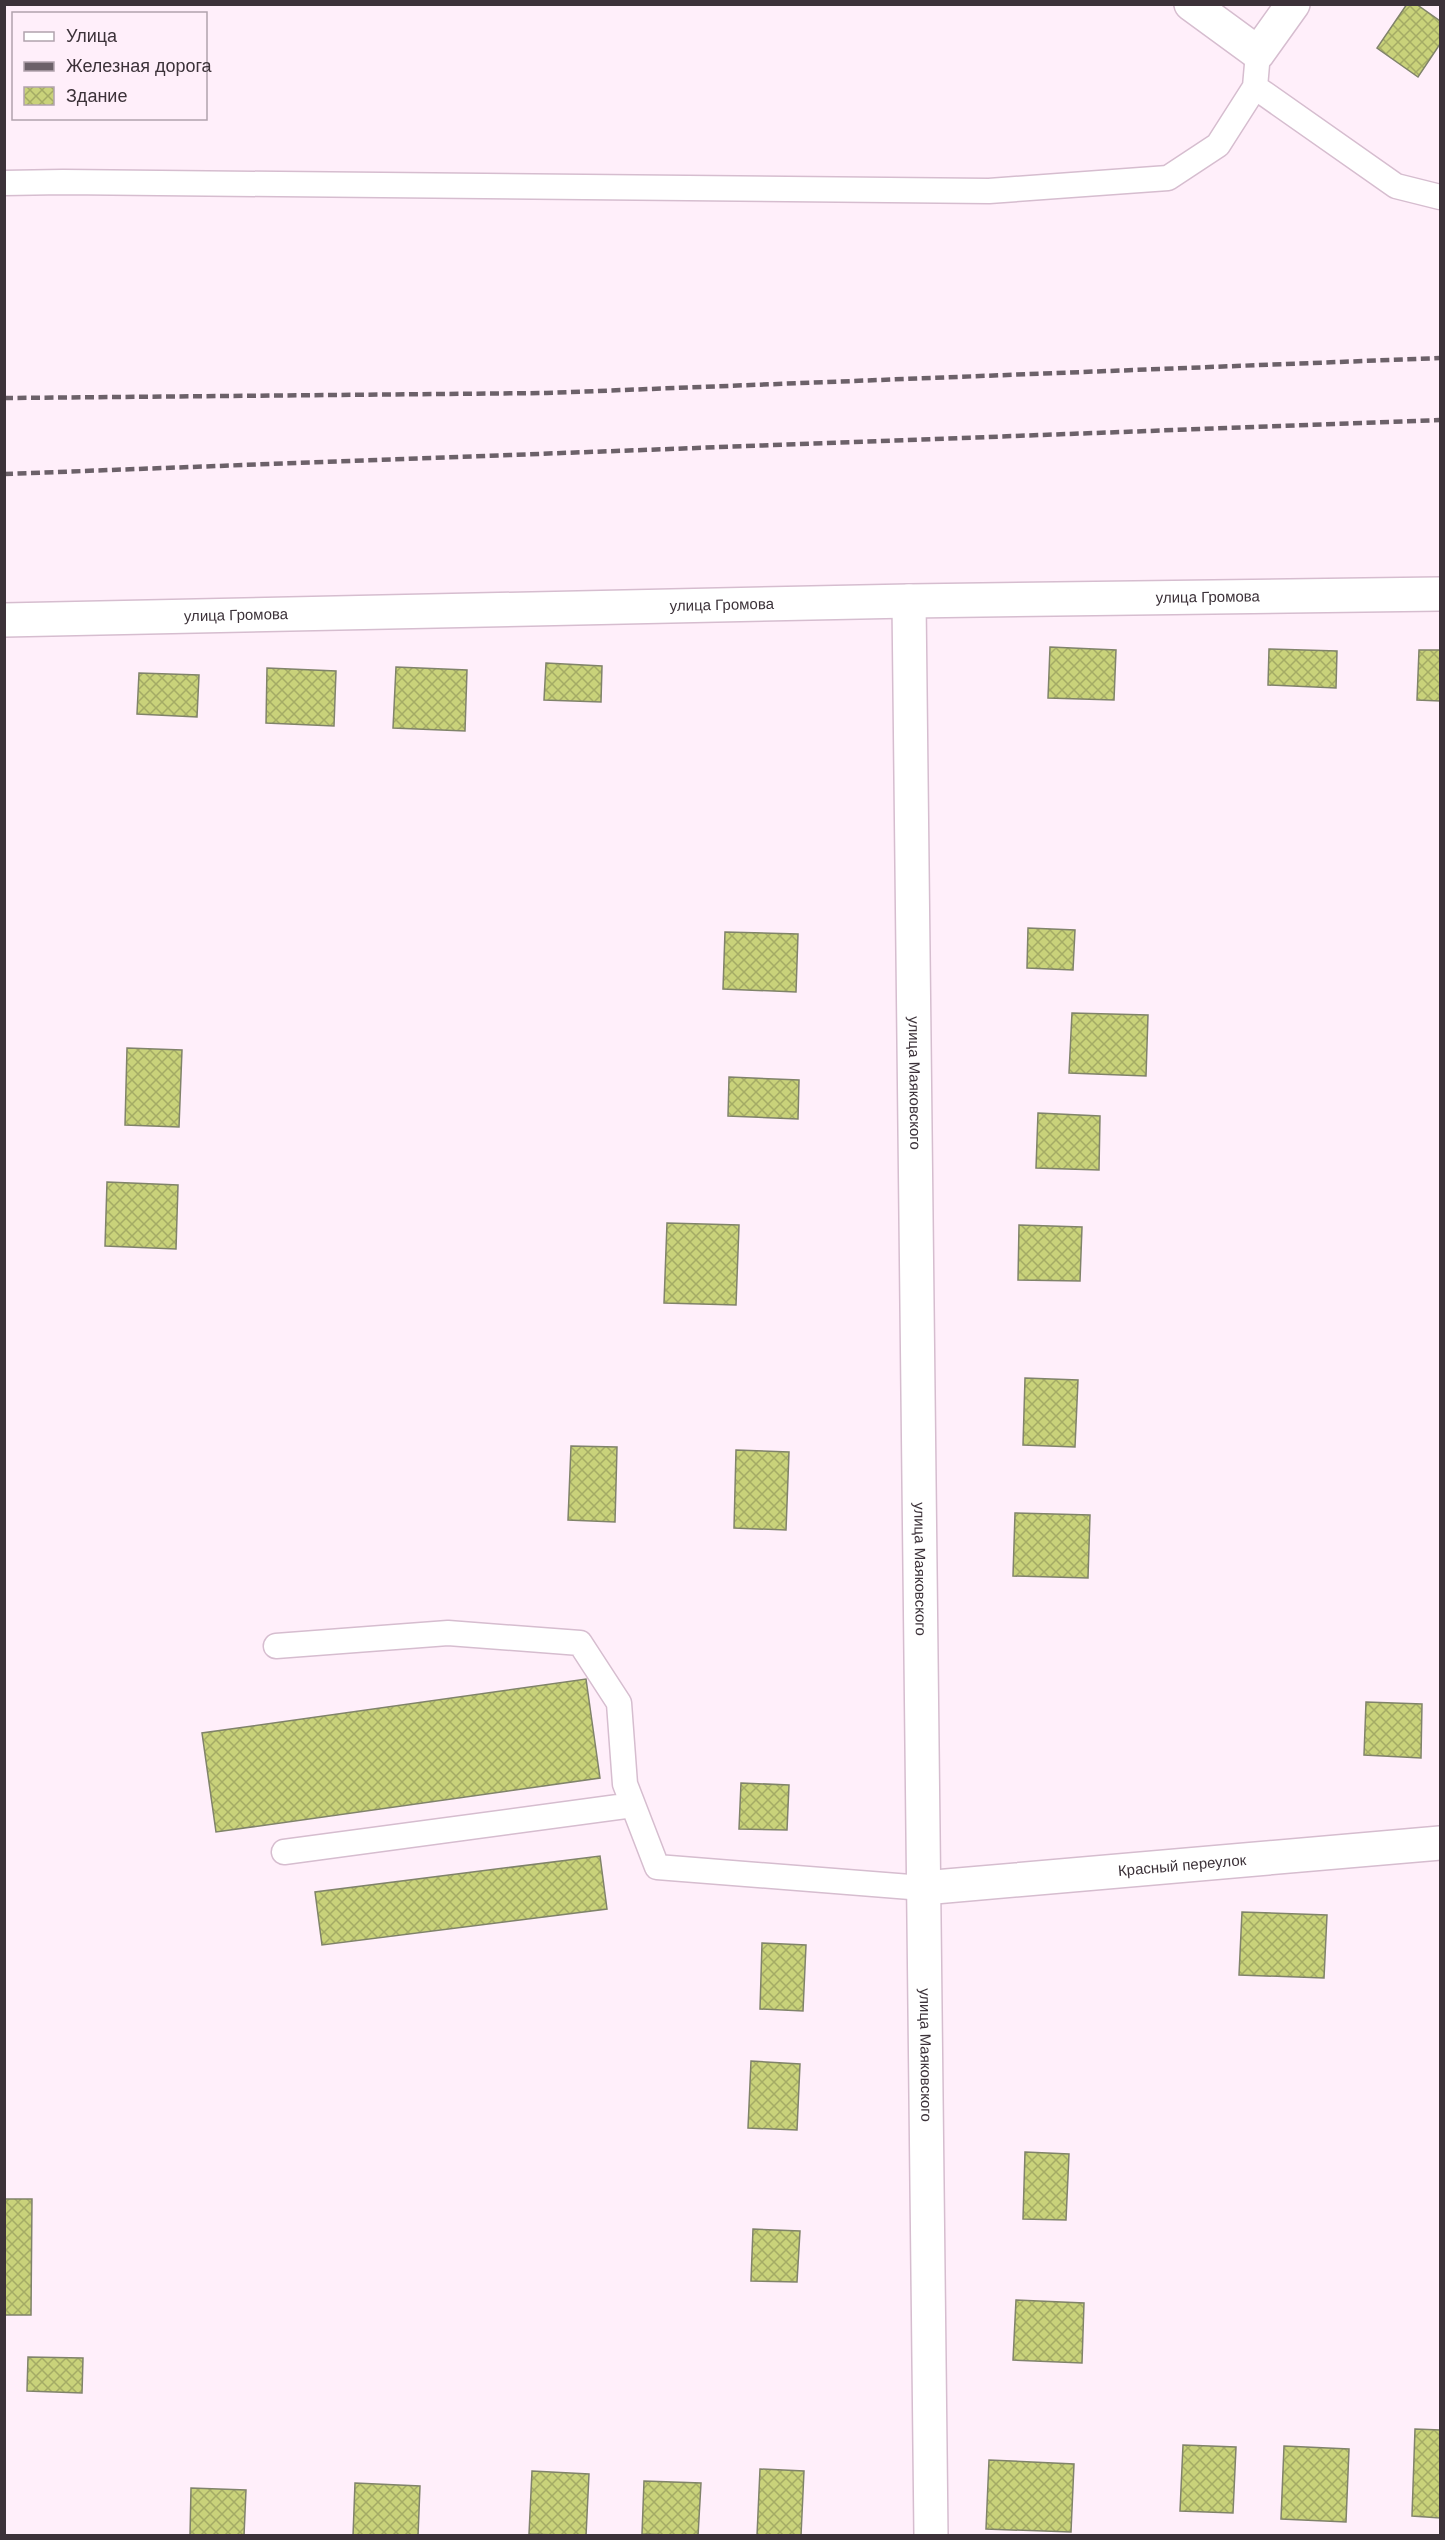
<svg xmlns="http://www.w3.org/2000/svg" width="1445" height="2540" viewBox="0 0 1445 2540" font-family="Helvetica,sans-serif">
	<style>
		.building { fill: url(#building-cross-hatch); stroke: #80836a; stroke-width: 1.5 }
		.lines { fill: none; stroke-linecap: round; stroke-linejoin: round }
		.lane-casing { stroke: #d6bdcf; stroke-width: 27 }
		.street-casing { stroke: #d6bdcf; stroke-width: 36 }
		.lane { stroke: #fff; stroke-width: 24 }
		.street { stroke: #fff; stroke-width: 33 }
		.rail { stroke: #6c6169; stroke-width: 4.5; stroke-dasharray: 9 4.5; stroke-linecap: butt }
		.labels { text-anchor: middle; stroke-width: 4.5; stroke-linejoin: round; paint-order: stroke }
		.street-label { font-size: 15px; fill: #3c3239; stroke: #ffeffa }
	</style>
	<defs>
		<pattern id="building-cross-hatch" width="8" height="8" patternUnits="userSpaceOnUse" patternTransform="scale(1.5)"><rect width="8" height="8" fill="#c9d27a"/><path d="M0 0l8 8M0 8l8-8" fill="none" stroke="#a4ab65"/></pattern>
	</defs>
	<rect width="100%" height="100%" fill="#ffeffa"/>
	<path class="building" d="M1407,4H1416L1440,21V44L1418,77L1377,48Z
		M1050,647L1116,650L1114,700L1048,698Z
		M1269,649L1337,651L1336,688L1268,685Z
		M1419,650H1440V701L1417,700Z
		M546,663L602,666L601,702L544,700Z
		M396,667L467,670L465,731L393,728Z
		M267,668L336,671L334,726L266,723Z
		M139,673L199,675L197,717L137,714Z
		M1028,928L1075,930L1073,970L1027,968Z
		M725,932L798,934L796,992L723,989Z
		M1072,1013L1148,1015L1146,1076L1069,1073Z
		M127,1048L182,1050L179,1127L125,1125Z
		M729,1077L799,1080L798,1119L728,1116Z
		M1038,1113L1100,1116L1099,1170L1036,1168Z
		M107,1182L178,1185L176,1249L105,1246Z
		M667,1223L739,1225L736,1305L664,1303Z
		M1019,1225L1082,1227L1080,1281L1018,1280Z
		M1025,1378L1078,1380L1075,1447L1023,1445Z
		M571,1446L617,1447L615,1522L568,1520Z
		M736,1450L789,1452L786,1530L734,1528Z
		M1015,1513L1090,1515L1088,1578L1013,1576Z
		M586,1679L600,1778L216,1832L202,1733Z
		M1366,1702L1422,1704L1421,1758L1364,1755Z
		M741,1783L789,1785L787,1830L739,1829Z
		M600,1856L607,1909L322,1945L315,1892Z
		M1242,1912L1327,1915L1324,1978L1239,1975Z
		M762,1943L806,1945L803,2011L760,2009Z
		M751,2061L800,2064L797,2130L748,2128Z
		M1025,2152L1069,2154L1066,2220L1023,2219Z
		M4,2199H32L31,2315H4Z
		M753,2229L800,2231L797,2282L751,2281Z
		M1016,2300L1084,2303L1082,2363L1013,2360Z
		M28,2357L83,2358L82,2393L27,2391Z
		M1415,2429L1440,2430V2518L1412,2516Z
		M1183,2445L1236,2447L1233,2513L1180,2511Z
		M1284,2446L1349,2449L1346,2522L1281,2519Z
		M989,2460L1074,2464L1071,2532L986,2529Z
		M760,2469L804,2471L801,2536H757Z
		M532,2471L589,2474L586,2536L529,2534Z
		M644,2481L701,2483L698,2536L642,2534Z
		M355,2483L420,2486L418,2536H353Z
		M191,2488L246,2490L244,2536H190Z"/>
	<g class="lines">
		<defs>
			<path id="lane" d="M1258,53L1255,87L1396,186L1440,197
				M4,183L63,182L989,191L1168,178L1218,145L1255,87
				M276,1646L448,1633L580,1643L619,1703L625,1784L657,1867L923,1888
				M284,1852L633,1805"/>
			<g id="street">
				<path d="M1191,4L1258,53L1293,4"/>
				<path id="s1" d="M909,601L931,2536"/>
				<path id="s2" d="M4,620L909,601L1440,594"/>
				<path id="s3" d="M923,1888L1440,1843"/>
			</g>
		</defs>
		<use href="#lane" class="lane-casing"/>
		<use href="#street" class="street-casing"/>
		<use href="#lane" class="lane"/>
		<use href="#street" class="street"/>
		<path class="rail" d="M4,398L547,393L1440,358
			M4,474L1440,420"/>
	</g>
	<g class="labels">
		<g class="street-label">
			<text dy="5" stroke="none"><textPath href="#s2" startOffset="1204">улица Громова</textPath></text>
			<text dy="5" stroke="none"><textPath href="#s2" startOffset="718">улица Громова</textPath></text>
			<text dy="5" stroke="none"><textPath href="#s2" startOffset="232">улица Громова</textPath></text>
			<text dy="5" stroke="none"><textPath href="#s1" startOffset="482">улица Маяковского</textPath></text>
			<text dy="5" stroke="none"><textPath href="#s1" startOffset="968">улица Маяковского</textPath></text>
			<text dy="5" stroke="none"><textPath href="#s3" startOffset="260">Красный переулок</textPath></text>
			<text dy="5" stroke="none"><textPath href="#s1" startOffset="1454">улица Маяковского</textPath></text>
		</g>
	</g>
	<rect width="1445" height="2540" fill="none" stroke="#3c3239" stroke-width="12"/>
	<rect x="12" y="12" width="195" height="108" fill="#ffeffa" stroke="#b1a3ad" stroke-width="1.5"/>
	<rect x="24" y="32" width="30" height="9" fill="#ffffff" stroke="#b1a3ad" stroke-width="1.5"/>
	<text x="66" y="42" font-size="18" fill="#3c3239">Улица</text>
	<rect x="24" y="62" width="30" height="9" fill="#6c6169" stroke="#b1a3ad" stroke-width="1.5"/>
	<text x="66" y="72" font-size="18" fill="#3c3239">Железная дорога</text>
	<rect x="24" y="87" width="30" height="18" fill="url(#building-cross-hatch)" stroke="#b1a3ad" stroke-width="1.5"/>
	<text x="66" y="102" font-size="18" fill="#3c3239">Здание</text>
</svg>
